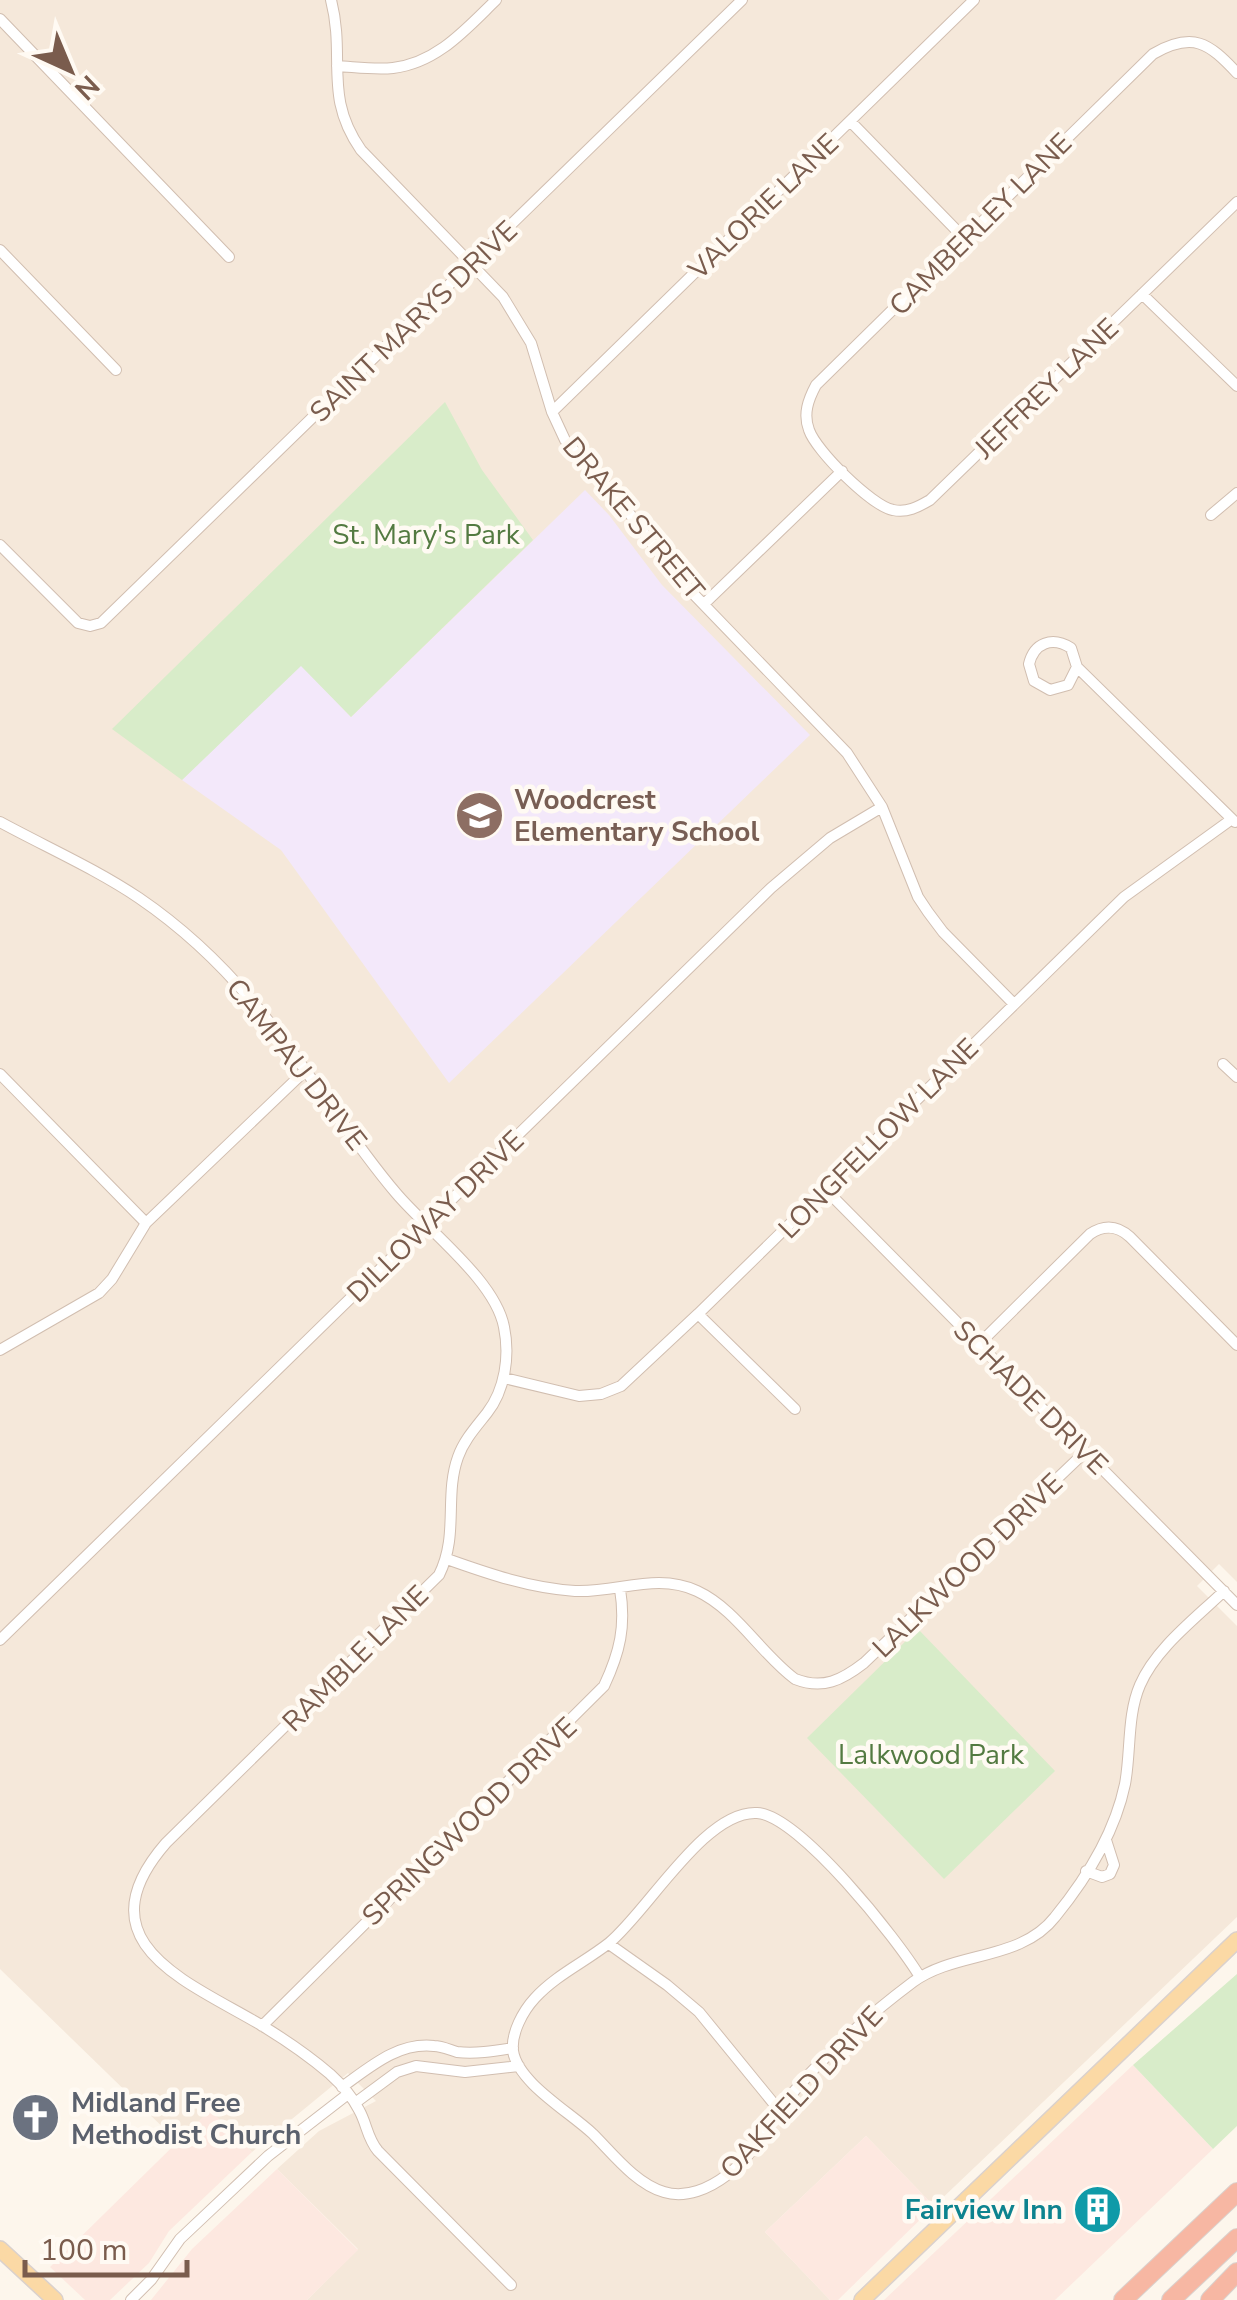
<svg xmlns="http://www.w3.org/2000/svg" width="1237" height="2300" viewBox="0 0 1237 2300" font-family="'Nunito Sans',sans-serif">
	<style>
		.residential { fill: #f5e8da }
		.commercial { fill: #fde8e0 }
		.education { fill: #f3e8fa }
		.green { fill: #d8ecc9 }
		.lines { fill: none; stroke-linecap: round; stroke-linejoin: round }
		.street-casing { stroke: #d1beb0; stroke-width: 12 }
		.primary-casing { stroke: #dad1cd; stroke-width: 18 }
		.highway-casing { stroke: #dad1cd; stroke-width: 20 }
		.street { stroke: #fff; stroke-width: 10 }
		.primary { stroke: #fbd9a5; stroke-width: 15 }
		.highway { stroke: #f7b7a3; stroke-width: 18 }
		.labels { text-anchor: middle; stroke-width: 9; stroke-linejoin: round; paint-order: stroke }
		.street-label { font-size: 28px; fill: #7a5c4d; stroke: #fffaf3 }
		.park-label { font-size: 28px; fill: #537a41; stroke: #fffaf3 }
		.education-label { font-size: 28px; font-weight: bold; fill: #785e54; stroke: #fffaf3; text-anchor: start }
		.worship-label { font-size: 28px; font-weight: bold; fill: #5b616d; stroke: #fffaf3; text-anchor: start }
		.culture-label { font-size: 28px; font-weight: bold; fill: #0d838f; stroke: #fffaf3; text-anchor: end }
	</style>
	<rect width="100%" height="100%" fill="#fdf6ec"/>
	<path class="residential" d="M0,0H1237V1582L1219,1564L1197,1586L1237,1626V1917L934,2206L866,2136L765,2232L830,2300H307L358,2249L277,2169L319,2131L376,2101L348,2073L252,2152L210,2111L178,2142L0,1969Z"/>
	<path class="commercial" d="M1133,2065L1213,2149L1055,2300H884Z
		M210,2110L252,2152L169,2231L149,2263L110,2300H85L50,2267Z
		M866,2136L934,2206L838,2300H830L765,2232Z
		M277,2169L358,2250L307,2300H151L192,2249Z"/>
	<path class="education" d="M585,490L609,515L662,585L810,735L449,1083L281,850L182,780L301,665L351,717Z"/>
	<path class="green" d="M445,402L482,470L533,540L351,717L301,666L182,780L112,729Z
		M918,1629L1055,1771L944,1879L807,1738Z
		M1237,1974V2126L1213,2149L1133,2065Z"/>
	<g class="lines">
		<defs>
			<path id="street" d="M331,0C346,58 323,96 361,150L503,297L531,343L552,412L565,440L623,505L679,579L847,753L882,807L918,897L928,912L943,932L1013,1003
				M0,19L229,257
				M337,66C355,67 375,70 393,68C437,63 466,29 496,0
				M1237,73C1209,43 1193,31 1153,54L816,385C808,400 803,414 809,430C816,451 872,506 893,510C907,513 918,507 930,500L1237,202
				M850,121L965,239
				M0,250L116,370
				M1142,294L1237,386
				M552,412L974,0
				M1211,515L1237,493
				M0,545L78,623L90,626L101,623L742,0
				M704,604L842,471
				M1077,667L1068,685L1050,690L1034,681L1029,664C1034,643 1052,636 1071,648L1077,667L1235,822
				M0,822C46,847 96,869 139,898C180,926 219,962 251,1000C304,1061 344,1132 396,1193C427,1230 495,1280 504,1327C510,1356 505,1390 487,1413C476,1427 464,1440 458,1457C444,1496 459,1535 439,1575L166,1843C79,1943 189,1982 261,2025C284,2039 309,2056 330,2074C341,2084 352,2096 359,2110C367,2124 367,2138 378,2151L511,2285
				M1223,1064L1237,1077
				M0,1074L146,1223
				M826,1190L1237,1605
				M698,1314L795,1409
				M979,1344L1090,1234C1105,1224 1118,1226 1130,1237L1237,1345
				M0,1350L99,1293L112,1279L146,1223L307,1069
				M504,1378L579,1396L601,1394L621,1386L698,1314L1124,897L1232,819
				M447,1559C489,1574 530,1588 575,1591C617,1593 657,1572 697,1591C736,1609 761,1654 795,1679C823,1690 842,1680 864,1663L1085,1452
				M0,1640L771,888L830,838L882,807
				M1086,1871L1102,1877L1110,1874L1114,1865L1106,1840
				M609,1944L667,1985L699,2012L779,2110
				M920,1977C898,1940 799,1815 757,1813C705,1810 648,1911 609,1943C585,1962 556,1975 535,1998C523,2011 511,2033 513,2051C518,2083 570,2112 593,2134C613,2154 636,2184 664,2192C686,2199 710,2188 727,2175C751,2158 762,2133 779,2110C815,2063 865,2018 913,1982C955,1951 1021,1961 1055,1917C1086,1879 1115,1832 1125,1784C1131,1752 1127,1715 1140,1685C1156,1648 1195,1619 1224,1591
				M262,2026L604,1686C620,1652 626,1626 620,1589
				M342,2087C370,2067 398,2042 434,2046C442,2046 450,2050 457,2052C476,2054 494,2051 513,2048
				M355,2103L397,2072L416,2066L465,2072L519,2066
				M131,2300L151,2280L180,2239L268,2156L348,2094"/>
			<path id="primary" d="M0,2249L55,2300
				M862,2300L1237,1940"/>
			<path id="highway" d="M1123,2300L1237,2192
				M1171,2300L1237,2238
				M1210,2300L1237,2272"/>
		</defs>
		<use href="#street" class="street-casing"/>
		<use href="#primary" class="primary-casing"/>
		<use href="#highway" class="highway-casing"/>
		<use href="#street" class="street"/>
		<use href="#primary" class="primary"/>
		<use href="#highway" class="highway"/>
	</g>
	<defs>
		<symbol id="school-disc" viewBox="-11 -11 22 22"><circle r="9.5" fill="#8d6e63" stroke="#fffaf3"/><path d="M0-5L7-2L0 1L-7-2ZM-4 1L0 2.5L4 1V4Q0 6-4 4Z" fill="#fff"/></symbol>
		<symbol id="church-disc" viewBox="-11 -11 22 22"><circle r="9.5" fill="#6b7280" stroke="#fffaf3"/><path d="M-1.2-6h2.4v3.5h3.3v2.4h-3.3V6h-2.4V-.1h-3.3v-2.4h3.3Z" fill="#fff"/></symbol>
		<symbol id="building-disc" viewBox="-11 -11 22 22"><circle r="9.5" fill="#0f9aa8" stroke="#fffaf3"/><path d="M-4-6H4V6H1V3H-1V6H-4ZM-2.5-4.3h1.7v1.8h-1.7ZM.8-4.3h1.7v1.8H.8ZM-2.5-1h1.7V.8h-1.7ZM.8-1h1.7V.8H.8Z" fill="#fff"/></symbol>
	</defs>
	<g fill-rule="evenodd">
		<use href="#school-disc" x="452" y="788" width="55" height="55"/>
		<use href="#church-disc" x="8" y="2090" width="55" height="55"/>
		<use href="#building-disc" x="1070" y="2182" width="55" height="55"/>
	</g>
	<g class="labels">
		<g class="street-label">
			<text transform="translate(763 206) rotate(-44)" y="10">VALORIE LANE</text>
			<text transform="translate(980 224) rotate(-45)" y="10">CAMBERLEY LANE</text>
			<text transform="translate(413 321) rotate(-44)" y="10">SAINT MARYS DRIVE</text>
			<text transform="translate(1046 388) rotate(-44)" y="10">JEFFREY LANE</text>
			<text transform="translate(634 518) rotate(50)" y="10">DRAKE STREET</text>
			<text transform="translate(297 1064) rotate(52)" y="10">CAMPAU DRIVE</text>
			<text transform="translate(878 1138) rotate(-45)" y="10">LONGFELLOW LANE</text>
			<text transform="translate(435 1216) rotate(-44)" y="10">DILLOWAY DRIVE</text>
			<text transform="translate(1031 1397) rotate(45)" y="10">SCHADE DRIVE</text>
			<text transform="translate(967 1565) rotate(-44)" y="10">LALKWOOD DRIVE</text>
			<text transform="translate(355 1658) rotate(-45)" y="10">RAMBLE LANE</text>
			<text transform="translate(469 1821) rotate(-44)" y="10">SPRINGWOOD DRIVE</text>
			<text transform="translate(801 2092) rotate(-47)" y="10">OAKFIELD DRIVE</text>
		</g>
		<g class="park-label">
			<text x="426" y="544">St. Mary's Park</text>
			<text x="931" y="1764">Lalkwood Park</text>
		</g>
		<g class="education-label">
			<text x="514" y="809">Woodcrest<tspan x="514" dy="32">Elementary School</tspan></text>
		</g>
		<g class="worship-label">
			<text x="71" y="2112">Midland Free<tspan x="71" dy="32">Methodist Church</tspan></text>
		</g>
		<g class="culture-label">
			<text x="1063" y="2219">Fairview Inn</text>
		</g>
	</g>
	<g transform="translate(70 70) rotate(136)" stroke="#fffaf3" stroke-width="8" paint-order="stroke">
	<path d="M0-8L18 38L0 25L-18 38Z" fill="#7a5c4d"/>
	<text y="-15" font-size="28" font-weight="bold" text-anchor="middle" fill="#7a5c4d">N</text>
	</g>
	<path d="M25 2260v15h162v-15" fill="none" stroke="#7a5c4d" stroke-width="5"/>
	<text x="40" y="2260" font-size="30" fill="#7a5c4d" stroke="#fffaf3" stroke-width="8" paint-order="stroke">100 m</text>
</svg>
